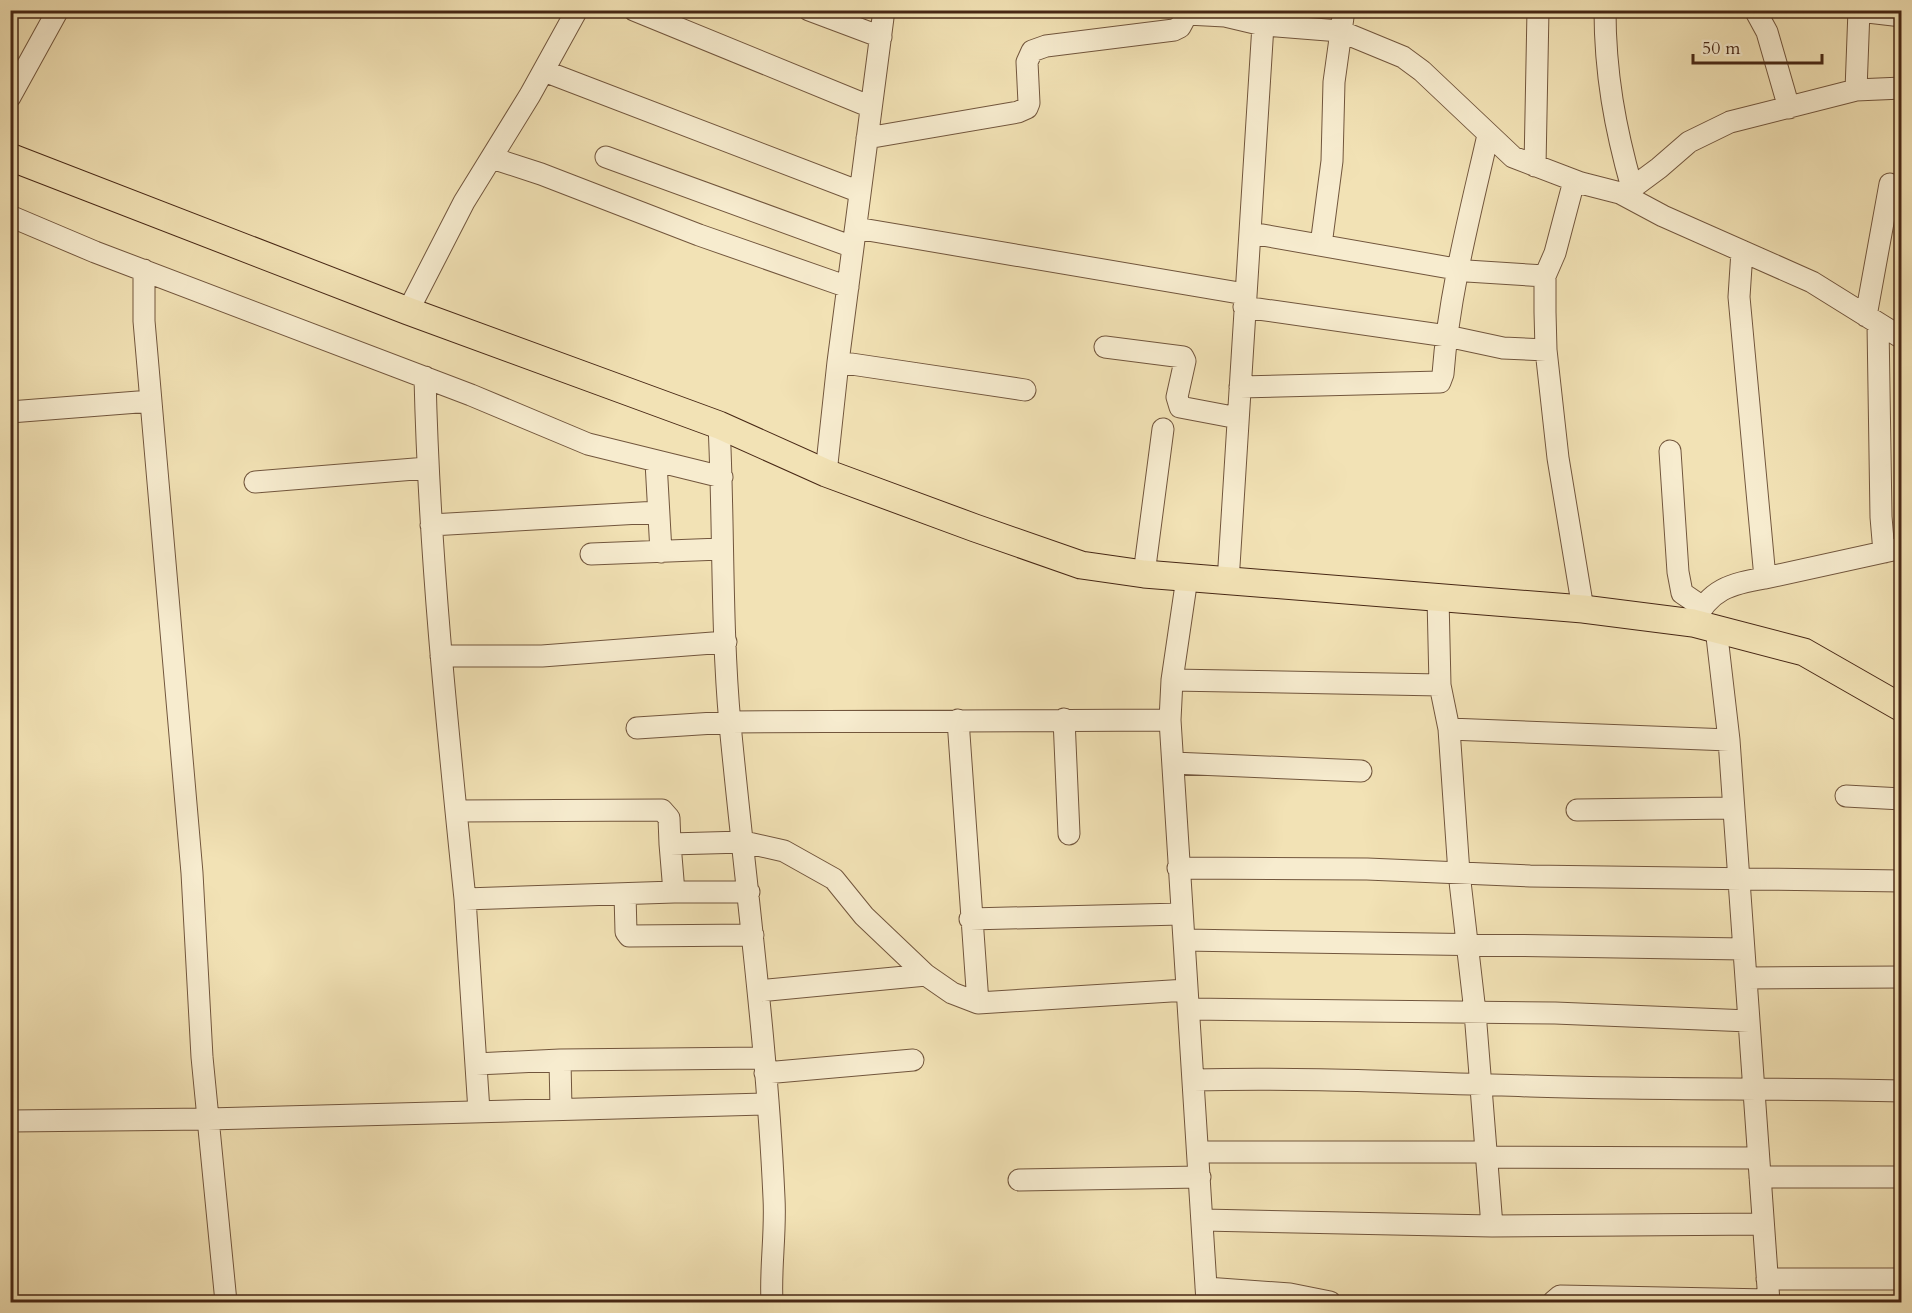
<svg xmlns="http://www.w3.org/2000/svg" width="1912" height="1313" viewBox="0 0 1912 1313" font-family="Cardo,serif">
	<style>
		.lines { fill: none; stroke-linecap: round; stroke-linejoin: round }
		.minor-casing { stroke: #72563d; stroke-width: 23 }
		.major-casing { stroke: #472715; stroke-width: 29 }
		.minor { stroke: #f7eccf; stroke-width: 21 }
		.major { stroke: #f2e2b5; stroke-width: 27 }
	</style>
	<rect width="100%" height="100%" fill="#f2e2b5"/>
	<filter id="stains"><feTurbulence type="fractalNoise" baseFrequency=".00333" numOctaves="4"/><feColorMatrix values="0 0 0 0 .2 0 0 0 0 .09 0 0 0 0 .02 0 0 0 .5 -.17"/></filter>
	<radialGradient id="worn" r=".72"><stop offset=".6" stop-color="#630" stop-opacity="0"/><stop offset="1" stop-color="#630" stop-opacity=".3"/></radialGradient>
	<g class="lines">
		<defs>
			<path id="minor" d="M634,10L871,107
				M809,10L881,37
				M1186,10L1187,14L1225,16L1263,25L1228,582
				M1605,10C1605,73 1615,128 1632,188
				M1755,10L1767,32L1789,108
				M1859,11L1902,16
				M1263,25L1340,31L1403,57L1422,71L1513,157L1581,183L1620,193L1663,216L1812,282L1902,338
				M544,71L860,192
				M1856,90L1859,10
				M10,97L58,10
				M867,138L1018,112L1027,108L1029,103L1027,62L1032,51L1046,46L1174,30L1180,27L1187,14
				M606,157L853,247
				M492,158L541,174L699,235L848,287
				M1535,166L1538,10
				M1574,181L1555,253L1545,276V312L1546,350L1558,458L1583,609
				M1620,193L1632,188L1659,168L1689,142L1730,122L1856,90L1902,88
				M10,216L95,252L471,395L588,444L722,477
				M856,228L1245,294
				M1251,233L1467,271L1545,276
				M1321,245L1332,161L1334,82L1344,10
				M144,270V321L192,873L202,1057L226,1302
				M1244,307L1447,336L1503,348L1546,350
				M408,311L464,202L530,95L577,10
				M1866,316L1890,184
				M1878,324L1881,517L1884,552
				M1105,347L1183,357L1185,361L1177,397L1180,407L1238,418
				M838,362L1025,390
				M425,377C429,552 447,725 465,899
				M1240,387L1440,382L1443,374C1449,293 1470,214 1488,135
				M10,412L151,401
				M719,425C724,525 721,625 730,724C745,882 767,1040 774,1198C776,1233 770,1268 772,1302
				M1670,451L1678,572L1682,593L1701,606
				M656,462L661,552
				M826,473L838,362L884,10
				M255,482L427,468
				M431,525L658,512
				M591,554L721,549
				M1144,574L1163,429
				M1187,578L1172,680L1170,720L1207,1302
				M1765,578L1902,548
				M1438,598L1440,685L1449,729
				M1693,623C1710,589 1730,584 1765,578L1739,297L1742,251
				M1716,628L1729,740L1769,1302
				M441,656H542L726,642
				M1172,680L1440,685
				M1064,719L1069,834
				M637,728L730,722L1170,720
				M1729,740L1449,729L1459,873L1475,1012L1492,1226L1763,1224
				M1173,763L1361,771
				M1846,796L1902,799
				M1577,810L1733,808
				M456,811L662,810L669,818L670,844
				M1178,868L1367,869L1530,876L1902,881
				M674,892H749
				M625,894L626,932L629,936L753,935
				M970,919L1181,914
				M1184,940L1743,949
				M1746,978L1902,977
				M758,991L926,975
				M978,1003L1187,990
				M1189,1009L1555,1013L1749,1021
				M560,1060L561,1109
				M476,1064L560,1060L763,1058
				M765,1073L913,1060
				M1194,1080C1306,1077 1418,1083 1530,1086C1653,1090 1778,1088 1902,1091
				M479,1111L465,899L674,892L670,844L744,842L784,851L834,879L864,916L926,975L952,993L978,1003L958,720
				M10,1121L208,1119L768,1104
				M1200,1152H1485
				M1486,1157L1758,1158
				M1760,1177H1902
				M1019,1180L1200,1177
				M1203,1220L1492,1226
				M1767,1279H1902
				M1206,1288L1290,1294L1330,1302
				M1553,1302L1560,1296L1769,1300"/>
			<path id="major" d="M10,157L408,311L719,425L826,473L975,528L1081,565L1144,574L1583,609L1693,623L1804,652L1902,708"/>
		</defs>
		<use href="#minor" class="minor-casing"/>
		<use href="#major" class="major-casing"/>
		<use href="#minor" class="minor"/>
		<use href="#major" class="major"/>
	</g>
	<rect width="1912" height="1313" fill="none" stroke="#f2e2b5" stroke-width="36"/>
	<rect x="12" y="12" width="1888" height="1289" fill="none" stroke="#472715" stroke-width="3"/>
	<rect x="18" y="18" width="1876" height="1277" fill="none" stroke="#472715" stroke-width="1.5"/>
	<path d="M1693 54v9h129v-9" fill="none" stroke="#472715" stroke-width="3"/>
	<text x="1702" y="54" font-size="18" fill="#472715" stroke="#f7eccf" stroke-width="4.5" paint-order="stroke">50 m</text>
	<rect width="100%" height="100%" filter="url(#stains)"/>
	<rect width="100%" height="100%" fill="url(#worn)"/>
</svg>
